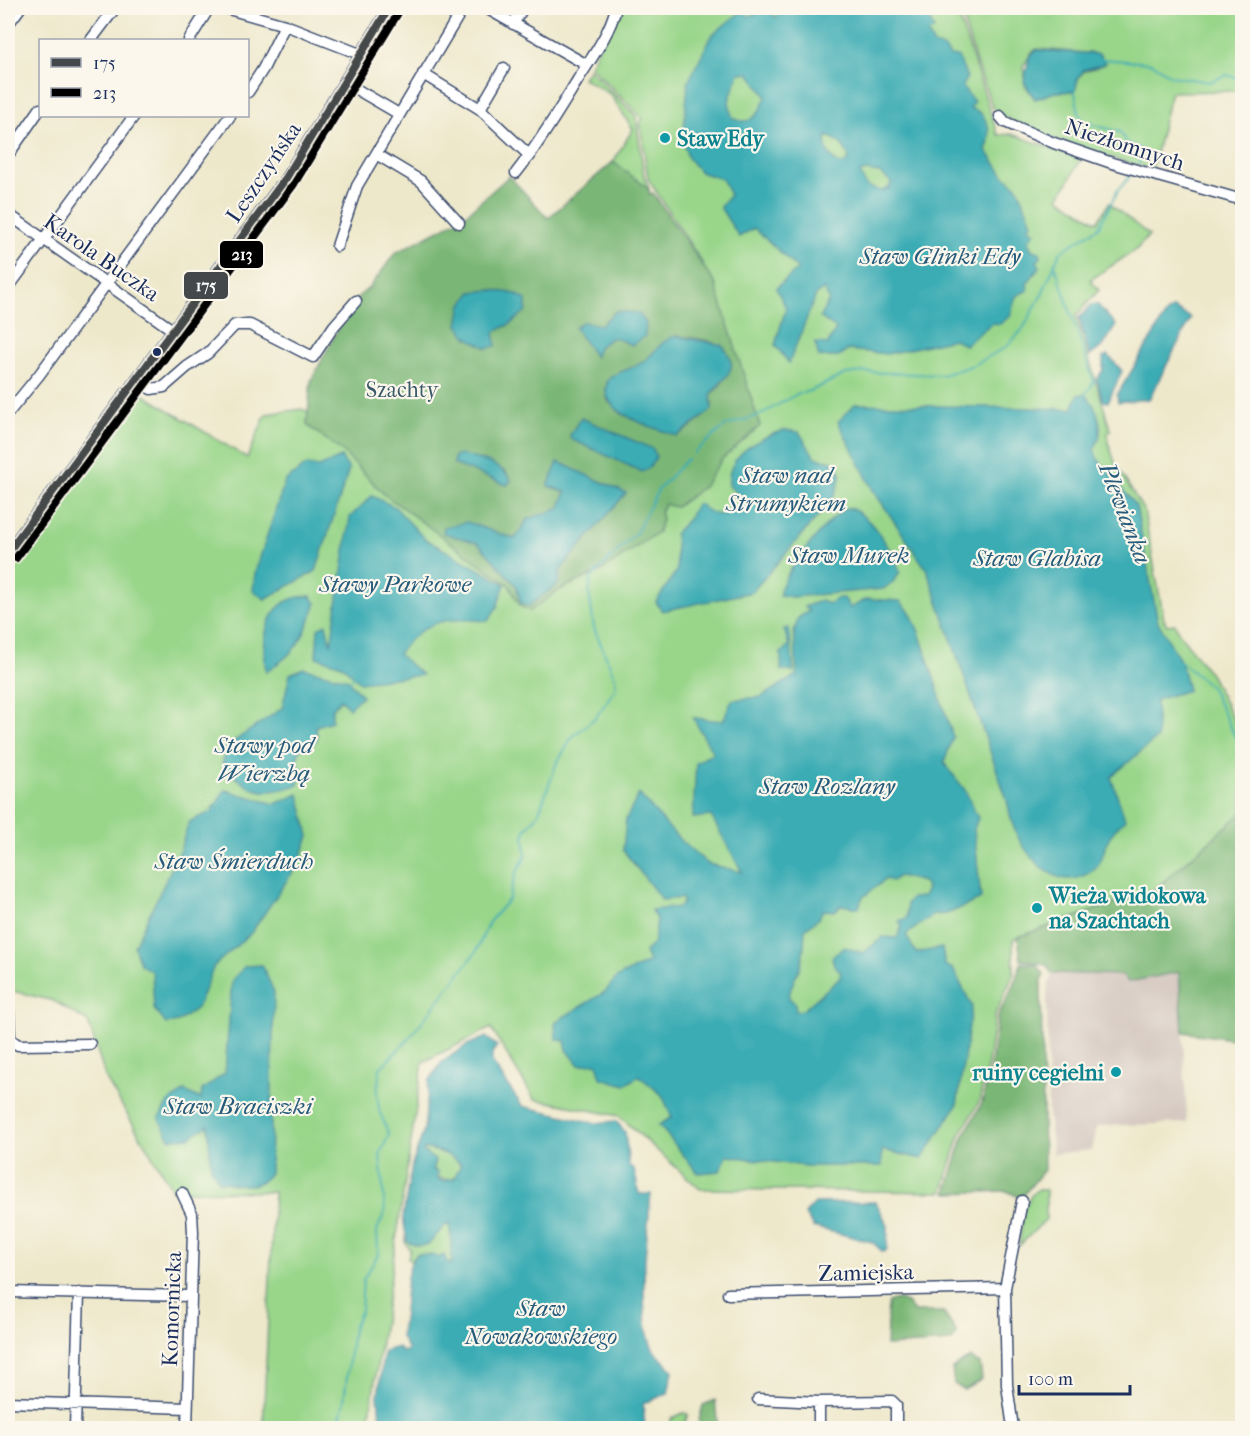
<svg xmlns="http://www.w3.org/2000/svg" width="1250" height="1436" viewBox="0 0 1250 1436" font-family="'IM FELL French Canon',serif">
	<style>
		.industrial { fill: #cfc1ba }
		.green { fill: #99d68a; stroke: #5a8274; stroke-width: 1.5; fill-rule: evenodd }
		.forest { fill: #7ab776; stroke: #4a736a; stroke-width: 1.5; fill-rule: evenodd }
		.water { fill: #3aacb4; stroke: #2a6e89; stroke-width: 1.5; fill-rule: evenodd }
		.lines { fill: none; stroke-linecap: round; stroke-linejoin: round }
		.stream { stroke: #3aacb4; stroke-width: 2 }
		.minor-casing { stroke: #3b4b6e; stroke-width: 13 }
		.minor { stroke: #fff; stroke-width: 10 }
		.bus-1-casing { stroke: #fbf7ec; stroke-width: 12 }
		.bus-2-casing { stroke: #fbf7ec; stroke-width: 12 }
		.bus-1 { stroke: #45484a; stroke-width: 8 }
		.bus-2 { stroke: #000; stroke-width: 8 }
		.culture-dot { fill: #0f9aa8; stroke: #fbf7ec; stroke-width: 2 }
		.bus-dot { fill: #1b2f5e; stroke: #fbf7ec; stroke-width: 2 }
		.labels { text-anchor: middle; stroke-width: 4.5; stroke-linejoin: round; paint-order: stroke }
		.culture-label { font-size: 22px; font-weight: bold; fill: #0d838f; stroke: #fbf7ec; text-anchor: start }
		.street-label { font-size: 22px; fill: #1b2f5e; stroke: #fbf7ec }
		.park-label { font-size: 22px; fill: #3a5969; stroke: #fbf7ec }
		.water-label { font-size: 24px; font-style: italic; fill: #265b7c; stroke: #fbf7ec }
		.line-badge { stroke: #fbf7ec; stroke-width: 2 }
		.badge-label { font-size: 16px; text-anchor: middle; font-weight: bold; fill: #fff }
	</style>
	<rect width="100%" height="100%" fill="#fbf7ec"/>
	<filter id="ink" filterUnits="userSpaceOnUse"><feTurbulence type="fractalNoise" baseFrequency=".0167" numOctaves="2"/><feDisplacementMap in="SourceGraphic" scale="12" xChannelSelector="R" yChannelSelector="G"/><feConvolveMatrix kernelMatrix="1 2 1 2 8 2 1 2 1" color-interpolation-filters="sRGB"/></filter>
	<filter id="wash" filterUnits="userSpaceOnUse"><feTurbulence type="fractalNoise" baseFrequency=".008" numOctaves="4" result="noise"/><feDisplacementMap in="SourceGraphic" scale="24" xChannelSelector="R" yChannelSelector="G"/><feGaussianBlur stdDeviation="1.35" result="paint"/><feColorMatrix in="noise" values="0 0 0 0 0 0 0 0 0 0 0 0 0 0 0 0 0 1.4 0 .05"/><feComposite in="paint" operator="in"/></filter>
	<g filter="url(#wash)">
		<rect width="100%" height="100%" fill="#eee8cb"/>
		<path class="industrial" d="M1052,971L1180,972L1187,1123L1097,1126L1092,1150L1053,1154L1048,1113L1047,993Z"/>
		<path class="green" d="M618,8H956L998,135L1012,134L1081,159L1059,198L1097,222L1109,203L1149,235L1137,249L1090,280L1099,290L1076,316L1111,431L1108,433V442L1116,465L1144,511L1164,620L1167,625L1175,624L1179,633L1210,674L1242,736V813L1155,889L1013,939L1014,973L995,1015L988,1064L979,1102L960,1135L942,1192L700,1189L619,1116L534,1099L491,1028L423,1062L368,1428H263L274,1192L173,1191L106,1079L88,1022L54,1001L8,990V566L45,516H49L52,512L50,510L141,393L247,458L266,414L302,409L308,412L307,425L343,452L385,495L509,585L520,606L530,611L559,590L601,571L658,532L662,520L660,511L665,504L676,507L704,486L722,459L760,425L703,264L648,179L640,122L643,119L590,66Z
			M960,8H1242V91L1171,92L1152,169C1116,160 1020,133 993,108L976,63ZM1037,49L1099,54L1106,63C1087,75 1081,62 1075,91L1055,92L1035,99L1025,85V70L1022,68L1032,52Z
			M589,69L636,116L644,176L649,189L613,162L633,129L610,94L583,78Z
			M424,1148L450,1155L461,1165L454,1179C439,1181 432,1177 435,1160L423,1151Z
			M1037,1190H1046V1219L1019,1246C1022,1228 1021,1201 1037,1190Z
			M446,1224H450L452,1265L437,1258H413L411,1262L408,1258L410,1249L405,1242L406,1230L408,1242L438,1234Z
			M683,1413L688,1414L683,1428H670L671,1419Z"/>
		<path class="forest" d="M613,162L649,189V194L653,193L715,283L760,426L722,459L704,486L676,507L665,504L660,511L662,520L658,532L601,571L559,590L530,611L520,606L509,585L385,495L343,452L307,425L311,381L352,302L371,286L395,253L462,218L509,176L548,218ZM492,290L516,294L510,324L493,332L472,292ZM616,311L632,345L613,337L598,347L596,356L576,328L582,323L601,325ZM677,336C700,339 726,339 731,366L720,386L710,395C711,398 713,402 712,405C712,412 682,435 676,435L622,414L608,401L606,392L607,382L611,377L642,363ZM454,464L505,471L511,480L507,485ZM548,486L625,493L561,569L558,584L544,594L521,604L516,585L478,543L491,532L515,539L528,519L559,510L566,492Z
			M1242,813V1036L1232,1039L1183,1032L1179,972L1128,982L1122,975L1051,973L1047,965L1021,960L1018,937L1155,889Z
			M1021,963L1037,965L1044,974L1041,984L1044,1170L1021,1198L1007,1191L948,1193L946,1192L963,1137L982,1103L991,1065L998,1016L1014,985Z
			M897,1299L907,1303L914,1312H943L957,1333L951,1342L886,1346L888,1302Z
			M970,1358L980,1364L982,1379L964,1390L954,1384L952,1369Z
			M715,1400L718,1428H697L703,1405Z"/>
		<path class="water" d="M792,8H929L927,13L934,30L928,33L934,45L945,49L950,56L958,57L967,77L962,86L974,102L970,108C989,113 993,134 986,150L1003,174L1018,188L1032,223L1028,228L1035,232L1028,241L1032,250L1040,252L1041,258L1037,261L1040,267L1027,283L1028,290L1016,296L1010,316L1000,324L992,323L965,345L954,339L887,354L848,350L838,357H819L815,343L828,344L836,329L820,317L829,300L824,289L816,295L789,363L775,345L786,308L776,288L798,269L754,228L739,237L720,207L730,195L722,179L700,172L688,158L683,142L688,82L712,35L742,11L749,16L769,10L775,17ZM739,73H749L766,96C761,112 750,129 732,117L729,101ZM827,136C839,140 846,147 849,159L844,164L837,163C828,155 824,148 827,136ZM866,171L880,173L891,182L889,188L881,191L866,186L860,173Z
			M1036,50L1099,54L1106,63L1084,70L1078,78L1075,91L1055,92L1035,99L1024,82L1029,57Z
			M492,290L516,294L526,300V311L510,324L494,332L496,346L487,348L468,338L458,325L462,304L472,292Z
			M1097,304L1116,325L1104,345L1090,356L1079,318L1091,305Z
			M1173,308L1191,318L1149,399L1118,402L1117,395L1166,314Z
			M616,311L638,313L646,323L645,336L632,345L613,337L598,347L595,357L575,328L582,322L601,325Z
			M677,336L722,345C744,372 721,377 711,395L712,410L677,436C656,428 607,416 606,390C606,385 607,381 611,377C619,371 632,369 641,363C655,355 660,339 677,336Z
			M1108,355L1122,371L1108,402L1103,401L1097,379L1103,370V357Z
			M1085,394C1099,407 1106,432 1094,449L1097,458L1136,506L1158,622L1181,662L1188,690L1156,700L1157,738L1111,777L1125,819C1119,825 1112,832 1108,840C1103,850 1103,862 1094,869C1061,897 1026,859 1014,828C1010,818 1009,807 1006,797L927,570L873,490L838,422L855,404L1072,409L1078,395Z
			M581,418L653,449L656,457L650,467L642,472L571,439L570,435Z
			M785,430L799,432L814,456C819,460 822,458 828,460C849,466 838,487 832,500L752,592L662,611L656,602L677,570L675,533L689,518L696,504H699C712,516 723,518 739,508L744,500L729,486C725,455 760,437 785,430Z
			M462,455C480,460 500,463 511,480L507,485L454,464V456Z
			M341,457L349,469L316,571L265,599L253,591L255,573L285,481L307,465L319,467Z
			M558,462L626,493L561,569L558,584L529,606L521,604L516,585L478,543L443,533L444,527L467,522L515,539L528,519L559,509L566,492L548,486Z
			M372,496L395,507L425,539L505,584L497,607L488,621C446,618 425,618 398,654L422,675L360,682L342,665L316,657L318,628L326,624L331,645L350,517Z
			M848,508C869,512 893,552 900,572L893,582L883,589L792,597L780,595C776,581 834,510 848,508Z
			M311,596L316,603C304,638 298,652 266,672C261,637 265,596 311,596Z
			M838,598H844L850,608L867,599L900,601L910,612L919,632L953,737L944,763L965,790L978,818L974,829L981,899L947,914L933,915L906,935L916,953L942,948L945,965L953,969L972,1006L957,1105L922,1159L882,1150V1166H806L727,1156L720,1171L698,1173L659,1125L672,1117L662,1095L639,1076L625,1085L601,1078L597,1063L579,1065L567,1050L565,1041L556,1039L555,1022L605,992L617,977L649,962L645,952L653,944L657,920L651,910L679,907L683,903L682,898L662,900L623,850L626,819L639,794L679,839L708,864L742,872L711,816L693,818L696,763L713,753L693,718L723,721L732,700L761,697L797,675L794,632L798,618L809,611L804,607L822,600L825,603H831ZM899,876L923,882L927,889L923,897L912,898L907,903V918L899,921L902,926L897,938L883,937L863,953L845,947L832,957L834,965L841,973L839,979L803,1010L796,1011L795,1003L789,998C790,988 792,985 796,976C804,963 804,943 805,929L818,919L823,910L835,911L841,905L859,908L862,898L886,879L892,881Z
			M789,628L794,672L781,670V653L789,645L784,629Z
			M303,668L347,679L362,696L349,708L341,699L332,709V721L316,726L317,739L308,748H300L296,763L301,769L298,785C256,797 254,792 222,766L226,747L282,708L290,674Z
			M225,790L275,804L299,794L309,836L299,863L251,933L214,966L197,1008L178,1022L166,1024L154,1009L152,972L140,964L134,946L179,853L189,822L212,811Z
			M262,965L274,992L270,1173C257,1192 238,1184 218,1181L211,1167L208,1125L190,1137L170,1139L159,1119L168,1102L185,1091L201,1099L202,1090L225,1073L232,980L245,966Z
			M486,1037L497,1046L492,1053V1062L522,1106L595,1123L616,1121L625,1132L629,1166L634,1169L639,1194H651C647,1232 637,1313 652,1347C657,1357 667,1362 673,1371L668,1393L643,1404L645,1428H381L378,1396L384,1351L398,1347L402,1352L408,1350L400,1335C408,1312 401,1269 417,1254L433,1255L437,1258L444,1255L447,1262L452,1264L450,1224H446L428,1245L417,1246L407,1242L403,1217L412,1165L424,1130L429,1081L442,1062L467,1045ZM424,1149C437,1148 451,1156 461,1164L454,1179L442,1181L437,1178L438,1172L433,1170L435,1160L423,1151Z
			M876,1202L888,1226L887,1249L883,1252L872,1242L813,1227L805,1214L815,1203Z"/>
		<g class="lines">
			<path class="stream" d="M1101,59L1152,63L1171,76L1209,82L1226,75L1242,79
				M1074,88L1079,114L1083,122L1120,132L1127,143L1142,150L1139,163
				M1054,263L1094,382L1085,395
				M694,453L725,426L760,415L797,394L810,391L846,374L864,372L942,375L974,365L1006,347L1023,329L1042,294L1060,252L1098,228L1118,190L1131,175
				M1180,661L1210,686L1242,750
				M350,681L354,676
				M338,1428L344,1400L353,1329L361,1310L363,1280L378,1255L377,1230L385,1212L380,1154L389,1135L379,1110L377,1093L380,1068L408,1040L476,952L489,922L509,899L516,873L526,856L524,836L526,829L538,815L556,765L572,737L596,717L616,688L615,678L594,628L589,592L591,578L636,533L658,490L687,459"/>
		</g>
	</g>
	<g filter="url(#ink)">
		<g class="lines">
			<defs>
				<path id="minor" d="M225,8L285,25L360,54
					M486,8L587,65
					M8,24L20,8
					M513,24L523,8
					M91,40L115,8
					M189,40L209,8
					M423,74L480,109L530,156
					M344,82L399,114
					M248,92L263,69L285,25
					M480,109L504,68
					M1000,116L1005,122L1054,143L1112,163L1242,200
					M376,154L421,181L459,223
					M8,155L40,109
					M516,173C539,144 558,112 577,81C592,57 609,35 616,8
					M8,214L174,331
					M337,246L357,186L463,8
					M8,288L134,116
					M137,380L151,389L164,387L187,367L208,353L235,325H250L313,357L334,326L356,301
					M8,413L39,375L230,116
					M8,552L286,178L389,8
					M8,996L10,1039L18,1045L90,1044
					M182,1193L192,1214L193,1232L187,1428
					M8,1292L190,1296
					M728,1294L1005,1288
					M758,1399L819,1402V1428
					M8,1402L187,1408
					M819,1402L892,1401L896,1405V1428
					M75,1428L79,1293
					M1013,1428L1007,1385L1005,1288L1022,1201"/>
			</defs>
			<use href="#minor" class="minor-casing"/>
			<use href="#minor" class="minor"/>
			<defs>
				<path id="bus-1" d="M8,552L286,178L389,8"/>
				<path id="bus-2" d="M16,558L294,184L398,13"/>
			</defs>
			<use href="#bus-1" class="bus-1-casing"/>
			<use href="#bus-2" class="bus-2-casing"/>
			<use href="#bus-1" class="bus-1"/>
			<use href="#bus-2" class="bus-2"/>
		</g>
	</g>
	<g class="culture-dot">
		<circle cx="665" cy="138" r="6"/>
		<circle cx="1037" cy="908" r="6"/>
		<circle cx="1116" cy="1072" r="6"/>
	</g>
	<circle class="bus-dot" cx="157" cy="352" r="5"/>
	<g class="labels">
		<g class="culture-label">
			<text x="677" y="146">Staw Edy</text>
			<text x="1049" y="903">Wieża widokowa<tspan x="1049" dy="25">na Szachtach</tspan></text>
			<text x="1104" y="1080" text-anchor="end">ruiny cegielni</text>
		</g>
		<g class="street-label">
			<text transform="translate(1125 144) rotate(18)" y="8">Niezłomnych</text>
			<text transform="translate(263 172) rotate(-56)" y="8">Leszczyńska</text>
			<text transform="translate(102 257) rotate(35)" y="8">Karola Buczka</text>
			<text transform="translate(866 1272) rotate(-1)" y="8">Zamiejska</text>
			<text transform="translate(171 1309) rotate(-88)" y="8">Komornicka</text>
		</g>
		<g class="park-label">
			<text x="402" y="397">Szachty</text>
		</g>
		<g class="water-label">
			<text x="940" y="264">Staw Glinki Edy</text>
			<text x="786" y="483">Staw nad<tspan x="786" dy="28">Strumykiem</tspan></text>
			<text transform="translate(1125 513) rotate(69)" y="8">Plewianka</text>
			<text x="849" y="563">Staw Murek</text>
			<text x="1037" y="566">Staw Glabisa</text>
			<text x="395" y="592">Stawy Parkowe</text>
			<text x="264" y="753">Stawy pod<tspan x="264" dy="28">Wierzbą</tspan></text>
			<text x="827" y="794">Staw Rozlany</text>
			<text x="234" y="869">Staw Śmierduch</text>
			<text x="238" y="1114">Staw Braciszki</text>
			<text x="541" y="1316">Staw<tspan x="541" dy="28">Nowakowskiego</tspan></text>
		</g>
	</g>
	<g class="line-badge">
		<rect x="219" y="240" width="45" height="29" rx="6" fill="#000"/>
		<rect x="183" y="271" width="46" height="29" rx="6" fill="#45484a"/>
	</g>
	<g class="badge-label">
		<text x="242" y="260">213</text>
		<text x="206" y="291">175</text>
	</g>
	<rect width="1250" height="1436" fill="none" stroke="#fbf7ec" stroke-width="30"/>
	<rect x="39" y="39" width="210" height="78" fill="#fbf7ec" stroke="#a1a7b3" stroke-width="1.5"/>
	<rect x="51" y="58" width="30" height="9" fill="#45484a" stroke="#a1a7b3" stroke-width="1.5"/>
	<text x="93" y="69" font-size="18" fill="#1b2f5e">175</text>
	<rect x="51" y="88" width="30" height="9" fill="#000000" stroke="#a1a7b3" stroke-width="1.5"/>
	<text x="93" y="99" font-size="18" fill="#1b2f5e">213</text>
	<path d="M1019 1385v9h111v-9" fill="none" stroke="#1b2f5e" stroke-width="3"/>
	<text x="1028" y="1385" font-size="18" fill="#1b2f5e" stroke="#fbf7ec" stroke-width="4.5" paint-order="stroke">100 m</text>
</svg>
